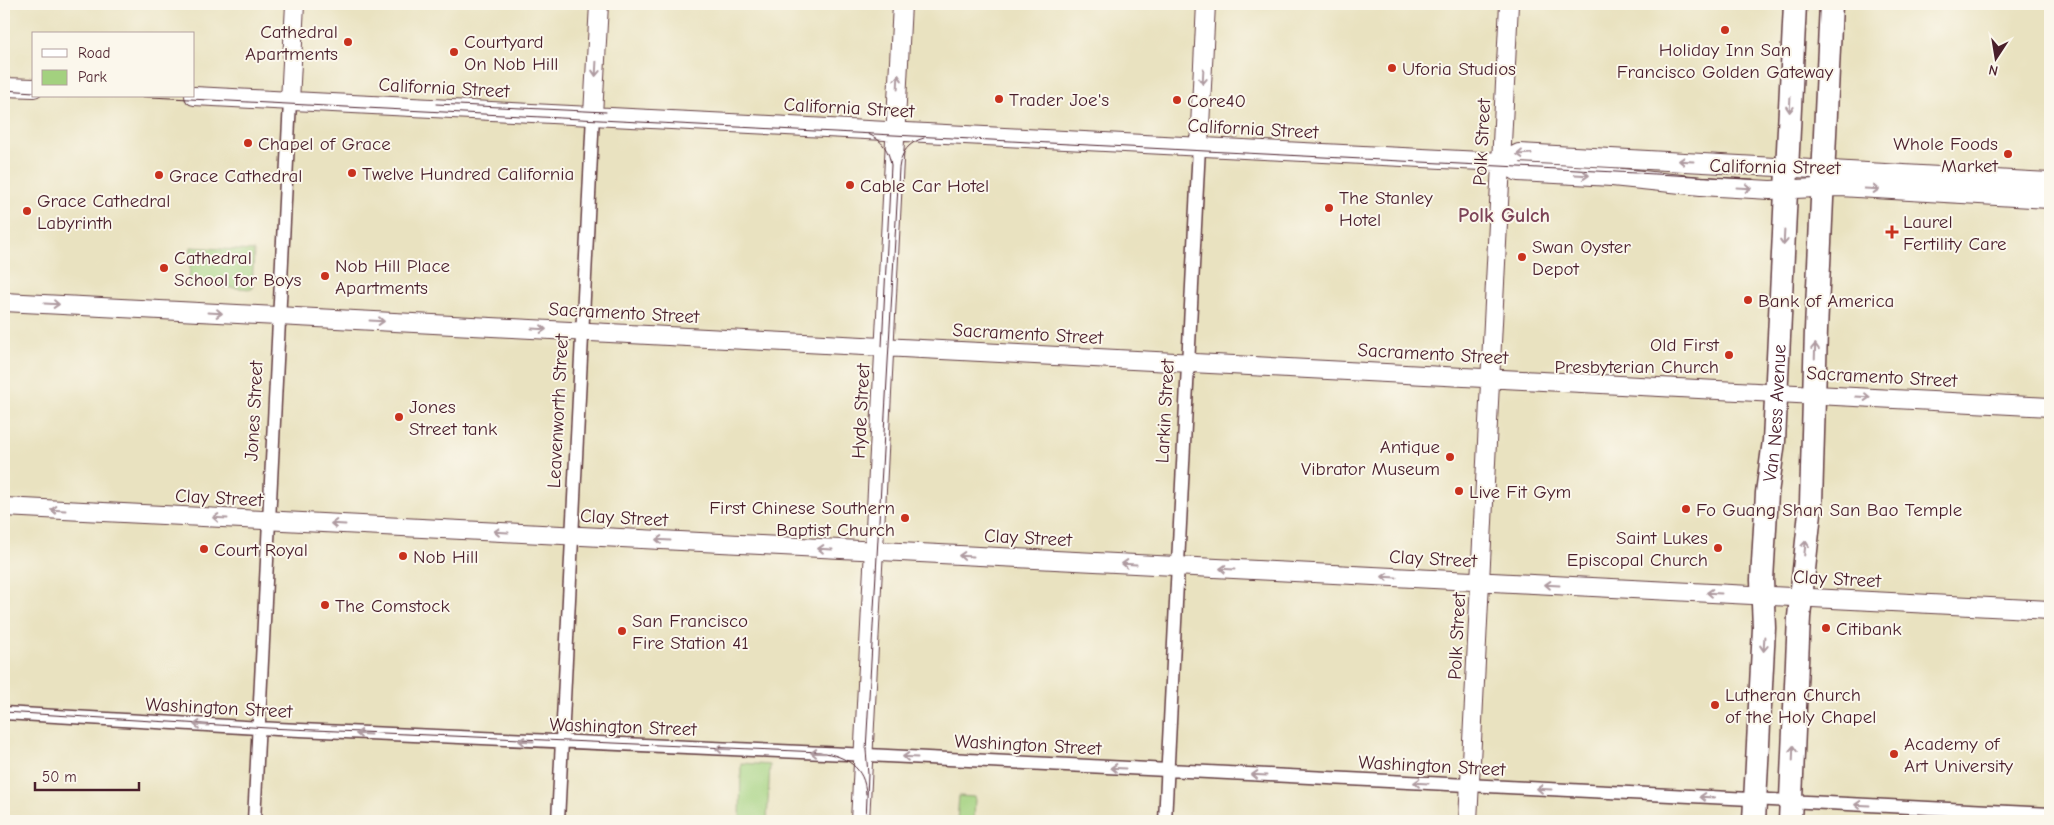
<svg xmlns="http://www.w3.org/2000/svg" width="2054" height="825" viewBox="0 0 2054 825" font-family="'Comic Neue',sans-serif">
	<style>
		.green { fill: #a3d17f; stroke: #767855 }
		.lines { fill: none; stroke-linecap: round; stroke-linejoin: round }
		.street-casing { stroke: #623c41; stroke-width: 15 }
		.secondary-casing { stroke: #623c41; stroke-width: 20 }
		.highway-casing { stroke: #623c41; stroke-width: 25 }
		.street { stroke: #fff; stroke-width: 12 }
		.secondary { stroke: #fff; stroke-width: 18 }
		.highway { stroke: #fff; stroke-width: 22 }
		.tram { stroke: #4a1f2b; stroke-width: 1 }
		.oneway { stroke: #ae9aa0 }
		.poi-dot { fill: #c8321e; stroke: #fbf7ec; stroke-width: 2 }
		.labels { text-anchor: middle; stroke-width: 4; stroke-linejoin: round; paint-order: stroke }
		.poi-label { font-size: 19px; fill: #4a1f2b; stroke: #fbf7ec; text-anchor: start }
		.street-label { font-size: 19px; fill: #4a1f2b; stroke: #fbf7ec }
		.neighbourhood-label { font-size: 20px; font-weight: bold; fill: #7d4458; stroke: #fbf7ec }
	</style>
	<rect width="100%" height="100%" fill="#fbf7ec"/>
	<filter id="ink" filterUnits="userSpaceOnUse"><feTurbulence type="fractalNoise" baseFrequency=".02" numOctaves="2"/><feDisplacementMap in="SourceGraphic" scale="10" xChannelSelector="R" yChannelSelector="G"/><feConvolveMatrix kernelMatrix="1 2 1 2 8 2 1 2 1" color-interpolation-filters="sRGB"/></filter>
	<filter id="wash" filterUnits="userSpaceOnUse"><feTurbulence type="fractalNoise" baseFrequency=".0096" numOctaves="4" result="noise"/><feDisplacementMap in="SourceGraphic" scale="20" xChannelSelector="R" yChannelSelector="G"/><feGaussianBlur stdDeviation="1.12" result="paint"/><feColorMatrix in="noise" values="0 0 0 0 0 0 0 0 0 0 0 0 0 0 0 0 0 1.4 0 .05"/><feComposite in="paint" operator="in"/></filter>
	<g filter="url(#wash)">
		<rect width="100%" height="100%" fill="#e9e2c0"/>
		<path class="green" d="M191,247L254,251L252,289L189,285Z
			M741,763L770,765L767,821H740Z
			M959,796L975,797L974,821H957Z"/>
	</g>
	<g filter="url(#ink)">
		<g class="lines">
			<defs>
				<path id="street" d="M4,713L277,729L847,754L2050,814
					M254,821L290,101
					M558,821L593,115
					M1165,821L1199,147"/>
				<path id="secondary" d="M4,87L34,88
					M194,96L1501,162L1518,172L1612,177L1701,186L1770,190L1840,187L2050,199
					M290,101L295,4
					M593,115L599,4
					M1199,147L1206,4
					M1501,162L1519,153L2050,182
					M4,302L2050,407
					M4,507L2050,610
					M860,821L902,4
					M1468,821L1509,4"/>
				<g id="highway">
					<path id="s1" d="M1754,821L1764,628L1762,580L1767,493L1774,441L1795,4"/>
					<path d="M1790,821L1799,617L1811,503L1816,330L1831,4"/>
				</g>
			</defs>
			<use href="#street" class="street-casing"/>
			<use href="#secondary" class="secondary-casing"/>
			<use href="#highway" class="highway-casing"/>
			<use href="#street" class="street"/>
			<use href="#secondary" class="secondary"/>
			<use href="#highway" class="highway"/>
			<path class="tram" d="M4,90L34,92
				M131,96L1753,179
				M436,104L606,112
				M868,134C883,140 889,151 891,165L882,347
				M4,712L268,728L820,752C846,756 865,767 866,794
				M866,821L868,774L866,750L899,168C901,152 909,142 924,138"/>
		</g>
		<defs><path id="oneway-shaft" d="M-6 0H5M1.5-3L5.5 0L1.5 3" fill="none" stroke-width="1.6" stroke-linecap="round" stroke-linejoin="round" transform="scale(1.25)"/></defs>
		<g class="oneway">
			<use href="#oneway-shaft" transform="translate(596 69) rotate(93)"/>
			<use href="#oneway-shaft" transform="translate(1203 77) rotate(93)"/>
			<use href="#oneway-shaft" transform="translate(898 82) rotate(-87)"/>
			<use href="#oneway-shaft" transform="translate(1790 105) rotate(93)"/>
			<use href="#oneway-shaft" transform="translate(1524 154) rotate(176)"/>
			<use href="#oneway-shaft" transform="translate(1686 161) rotate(-177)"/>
			<use href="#oneway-shaft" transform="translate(1582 175) rotate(3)"/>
			<use href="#oneway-shaft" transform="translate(1744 188) rotate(3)"/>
			<use href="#oneway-shaft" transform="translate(1872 189) rotate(3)"/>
			<use href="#oneway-shaft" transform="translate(1784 238) rotate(93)"/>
			<use href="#oneway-shaft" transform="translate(52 304) rotate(3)"/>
			<use href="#oneway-shaft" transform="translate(215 313) rotate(3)"/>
			<use href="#oneway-shaft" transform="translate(377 321) rotate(3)"/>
			<use href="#oneway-shaft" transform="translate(539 329) rotate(3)"/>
			<use href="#oneway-shaft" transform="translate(1815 351) rotate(-88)"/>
			<use href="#oneway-shaft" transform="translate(1863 397) rotate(3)"/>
			<use href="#oneway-shaft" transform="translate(58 510) rotate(-177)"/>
			<use href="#oneway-shaft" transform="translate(220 518) rotate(-177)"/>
			<use href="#oneway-shaft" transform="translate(338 524) rotate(-177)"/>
			<use href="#oneway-shaft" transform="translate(501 532) rotate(-177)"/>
			<use href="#oneway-shaft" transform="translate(663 540) rotate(-177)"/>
			<use href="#oneway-shaft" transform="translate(1805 548) rotate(-84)"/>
			<use href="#oneway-shaft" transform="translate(825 549) rotate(-177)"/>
			<use href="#oneway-shaft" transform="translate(966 556) rotate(-177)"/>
			<use href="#oneway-shaft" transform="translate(1129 564) rotate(-177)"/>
			<use href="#oneway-shaft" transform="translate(1227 569) rotate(-177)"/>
			<use href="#oneway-shaft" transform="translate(1389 577) rotate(-177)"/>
			<use href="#oneway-shaft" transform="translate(1552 585) rotate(-177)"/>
			<use href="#oneway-shaft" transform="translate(1714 593) rotate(-177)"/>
			<use href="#oneway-shaft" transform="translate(1764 644) rotate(93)"/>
			<use href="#oneway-shaft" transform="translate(201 725) rotate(-176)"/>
			<use href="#oneway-shaft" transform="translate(363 734) rotate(-177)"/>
			<use href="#oneway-shaft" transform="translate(526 741) rotate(-177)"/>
			<use href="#oneway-shaft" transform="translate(723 749) rotate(-178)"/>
			<use href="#oneway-shaft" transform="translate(818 753) rotate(-178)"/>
			<use href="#oneway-shaft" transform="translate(1793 753) rotate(-88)"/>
			<use href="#oneway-shaft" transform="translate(910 757) rotate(-177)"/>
			<use href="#oneway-shaft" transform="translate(1118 768) rotate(-177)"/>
			<use href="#oneway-shaft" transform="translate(1259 775) rotate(-177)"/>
			<use href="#oneway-shaft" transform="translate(1421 783) rotate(-177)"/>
			<use href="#oneway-shaft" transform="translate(1544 789) rotate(-177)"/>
			<use href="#oneway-shaft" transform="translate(1707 797) rotate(-177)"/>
			<use href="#oneway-shaft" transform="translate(1862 805) rotate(-177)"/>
		</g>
	</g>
	<g class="poi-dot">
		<circle cx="1725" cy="30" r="5"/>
		<circle cx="348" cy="42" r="5"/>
		<circle cx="454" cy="52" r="5"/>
		<circle cx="1392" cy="68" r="5"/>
		<circle cx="999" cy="99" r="5"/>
		<circle cx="1177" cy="100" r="5"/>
		<circle cx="248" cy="143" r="5"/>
		<circle cx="2008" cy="154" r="5"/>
		<circle cx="352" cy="173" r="5"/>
		<circle cx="159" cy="175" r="5"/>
		<circle cx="850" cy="185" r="5"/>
		<circle cx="1329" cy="208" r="5"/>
		<circle cx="27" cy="211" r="5"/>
		<path d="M1889.5 224.5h5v5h5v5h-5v5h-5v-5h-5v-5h5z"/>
		<circle cx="1522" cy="257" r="5"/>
		<circle cx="164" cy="268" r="5"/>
		<circle cx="325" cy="276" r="5"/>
		<circle cx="1748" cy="300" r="5"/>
		<circle cx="1729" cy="355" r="5"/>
		<circle cx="399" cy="417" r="5"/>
		<circle cx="1450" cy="457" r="5"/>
		<circle cx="1459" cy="491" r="5"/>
		<circle cx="1686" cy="509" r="5"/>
		<circle cx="905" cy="518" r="5"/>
		<circle cx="1718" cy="548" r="5"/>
		<circle cx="204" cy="549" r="5"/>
		<circle cx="403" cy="556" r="5"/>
		<circle cx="325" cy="605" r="5"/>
		<circle cx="1826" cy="628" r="5"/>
		<circle cx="622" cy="631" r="5"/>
		<circle cx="1715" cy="705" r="5"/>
		<circle cx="1894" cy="754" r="5"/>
	</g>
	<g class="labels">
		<g class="poi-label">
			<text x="338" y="38" text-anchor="end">Cathedral<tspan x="338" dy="22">Apartments</tspan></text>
			<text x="464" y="48">Courtyard<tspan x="464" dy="22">On Nob Hill</tspan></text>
			<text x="1725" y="56" text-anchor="middle">Holiday Inn San<tspan x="1725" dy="22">Francisco Golden Gateway</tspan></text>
			<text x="1402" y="75">Uforia Studios</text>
			<text x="1009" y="106">Trader Joe's</text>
			<text x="1187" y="107">Core40</text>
			<text x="258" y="150">Chapel of Grace</text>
			<text x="1998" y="150" text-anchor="end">Whole Foods<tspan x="1998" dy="22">Market</tspan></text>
			<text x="362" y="180">Twelve Hundred California</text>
			<text x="169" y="182">Grace Cathedral</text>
			<text x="860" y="192">Cable Car Hotel</text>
			<text x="1339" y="204">The Stanley<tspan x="1339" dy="22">Hotel</tspan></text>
			<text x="37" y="207">Grace Cathedral<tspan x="37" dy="22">Labyrinth</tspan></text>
			<text x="1903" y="228">Laurel<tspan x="1903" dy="22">Fertility Care</tspan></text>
			<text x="1532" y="253">Swan Oyster<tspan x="1532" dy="22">Depot</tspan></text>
			<text x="174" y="264">Cathedral<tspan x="174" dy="22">School for Boys</tspan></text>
			<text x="335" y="272">Nob Hill Place<tspan x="335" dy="22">Apartments</tspan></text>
			<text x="1758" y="307">Bank of America</text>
			<text x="1719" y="351" text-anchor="end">Old First<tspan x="1719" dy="22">Presbyterian Church</tspan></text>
			<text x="409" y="413">Jones<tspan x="409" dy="22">Street tank</tspan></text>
			<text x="1440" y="453" text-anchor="end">Antique<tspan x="1440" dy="22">Vibrator Museum</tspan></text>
			<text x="1469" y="498">Live Fit Gym</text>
			<text x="895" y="514" text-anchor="end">First Chinese Southern<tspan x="895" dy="22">Baptist Church</tspan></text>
			<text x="1696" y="516">Fo Guang Shan San Bao Temple</text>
			<text x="1708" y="544" text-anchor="end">Saint Lukes<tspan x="1708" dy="22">Episcopal Church</tspan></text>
			<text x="214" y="556">Court Royal</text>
			<text x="413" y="563">Nob Hill</text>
			<text x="335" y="612">The Comstock</text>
			<text x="632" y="627">San Francisco<tspan x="632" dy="22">Fire Station 41</tspan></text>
			<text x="1836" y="635">Citibank</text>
			<text x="1725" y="701">Lutheran Church<tspan x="1725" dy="22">of the Holy Chapel</tspan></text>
			<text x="1904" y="750">Academy of<tspan x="1904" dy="22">Art University</tspan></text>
		</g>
		<g class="street-label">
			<text transform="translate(444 87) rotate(3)" y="7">California Street</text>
			<text transform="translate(849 107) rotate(3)" y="7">California Street</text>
			<text transform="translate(1253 128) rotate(3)" y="7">California Street</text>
			<text transform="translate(1481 142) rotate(-87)" y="7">Polk Street</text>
			<text transform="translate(1775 166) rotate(1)" y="7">California Street</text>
			<text transform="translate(624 312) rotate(3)" y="7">Sacramento Street</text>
			<text transform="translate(1028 333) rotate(3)" y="7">Sacramento Street</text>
			<text transform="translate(1433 353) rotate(3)" y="7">Sacramento Street</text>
			<text transform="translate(1882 376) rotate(3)" y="7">Sacramento Street</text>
			<text transform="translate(253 411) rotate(-87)" y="7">Jones Street</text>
			<text transform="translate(557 411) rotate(-87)" y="7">Leavenworth Street</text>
			<text transform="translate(860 411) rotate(-87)" y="7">Hyde Street</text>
			<text transform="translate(1164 411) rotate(-87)" y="7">Larkin Street</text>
			<text dy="7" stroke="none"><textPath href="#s1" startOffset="409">Van Ness Avenue</textPath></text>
			<text transform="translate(219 497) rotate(3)" y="7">Clay Street</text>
			<text transform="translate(624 517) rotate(3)" y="7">Clay Street</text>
			<text transform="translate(1028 537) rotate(3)" y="7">Clay Street</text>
			<text transform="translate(1433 558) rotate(3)" y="7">Clay Street</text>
			<text transform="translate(1837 578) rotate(3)" y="7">Clay Street</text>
			<text transform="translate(1456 636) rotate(-87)" y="7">Polk Street</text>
			<text transform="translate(219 707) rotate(3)" y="7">Washington Street</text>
			<text transform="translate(623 726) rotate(2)" y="7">Washington Street</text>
			<text transform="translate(1028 744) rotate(3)" y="7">Washington Street</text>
			<text transform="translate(1432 765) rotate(3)" y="7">Washington Street</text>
		</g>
		<g class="neighbourhood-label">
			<text x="1504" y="222">Polk Gulch</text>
		</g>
	</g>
	<rect width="2054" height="825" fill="none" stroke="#fbf7ec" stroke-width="20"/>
	<rect x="32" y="32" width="162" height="65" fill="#fbf7ec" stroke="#b4a19f"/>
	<rect x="42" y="49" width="25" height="8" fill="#ffffff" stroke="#b4a19f"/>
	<text x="78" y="58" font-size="15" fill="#4a1f2b">Road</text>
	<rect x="42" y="70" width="25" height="15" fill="#a3d17f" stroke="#b4a19f"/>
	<text x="78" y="82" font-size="15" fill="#4a1f2b">Park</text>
	<g transform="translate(1996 58) rotate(192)" stroke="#fbf7ec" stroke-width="4" paint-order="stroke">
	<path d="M0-4L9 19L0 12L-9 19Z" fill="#4a1f2b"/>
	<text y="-8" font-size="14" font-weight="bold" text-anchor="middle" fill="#4a1f2b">N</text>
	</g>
	<path d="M35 782v8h104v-8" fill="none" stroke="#4a1f2b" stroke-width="2.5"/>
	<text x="42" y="782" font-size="15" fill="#4a1f2b" stroke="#fbf7ec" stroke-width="4" paint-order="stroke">50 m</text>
</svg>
